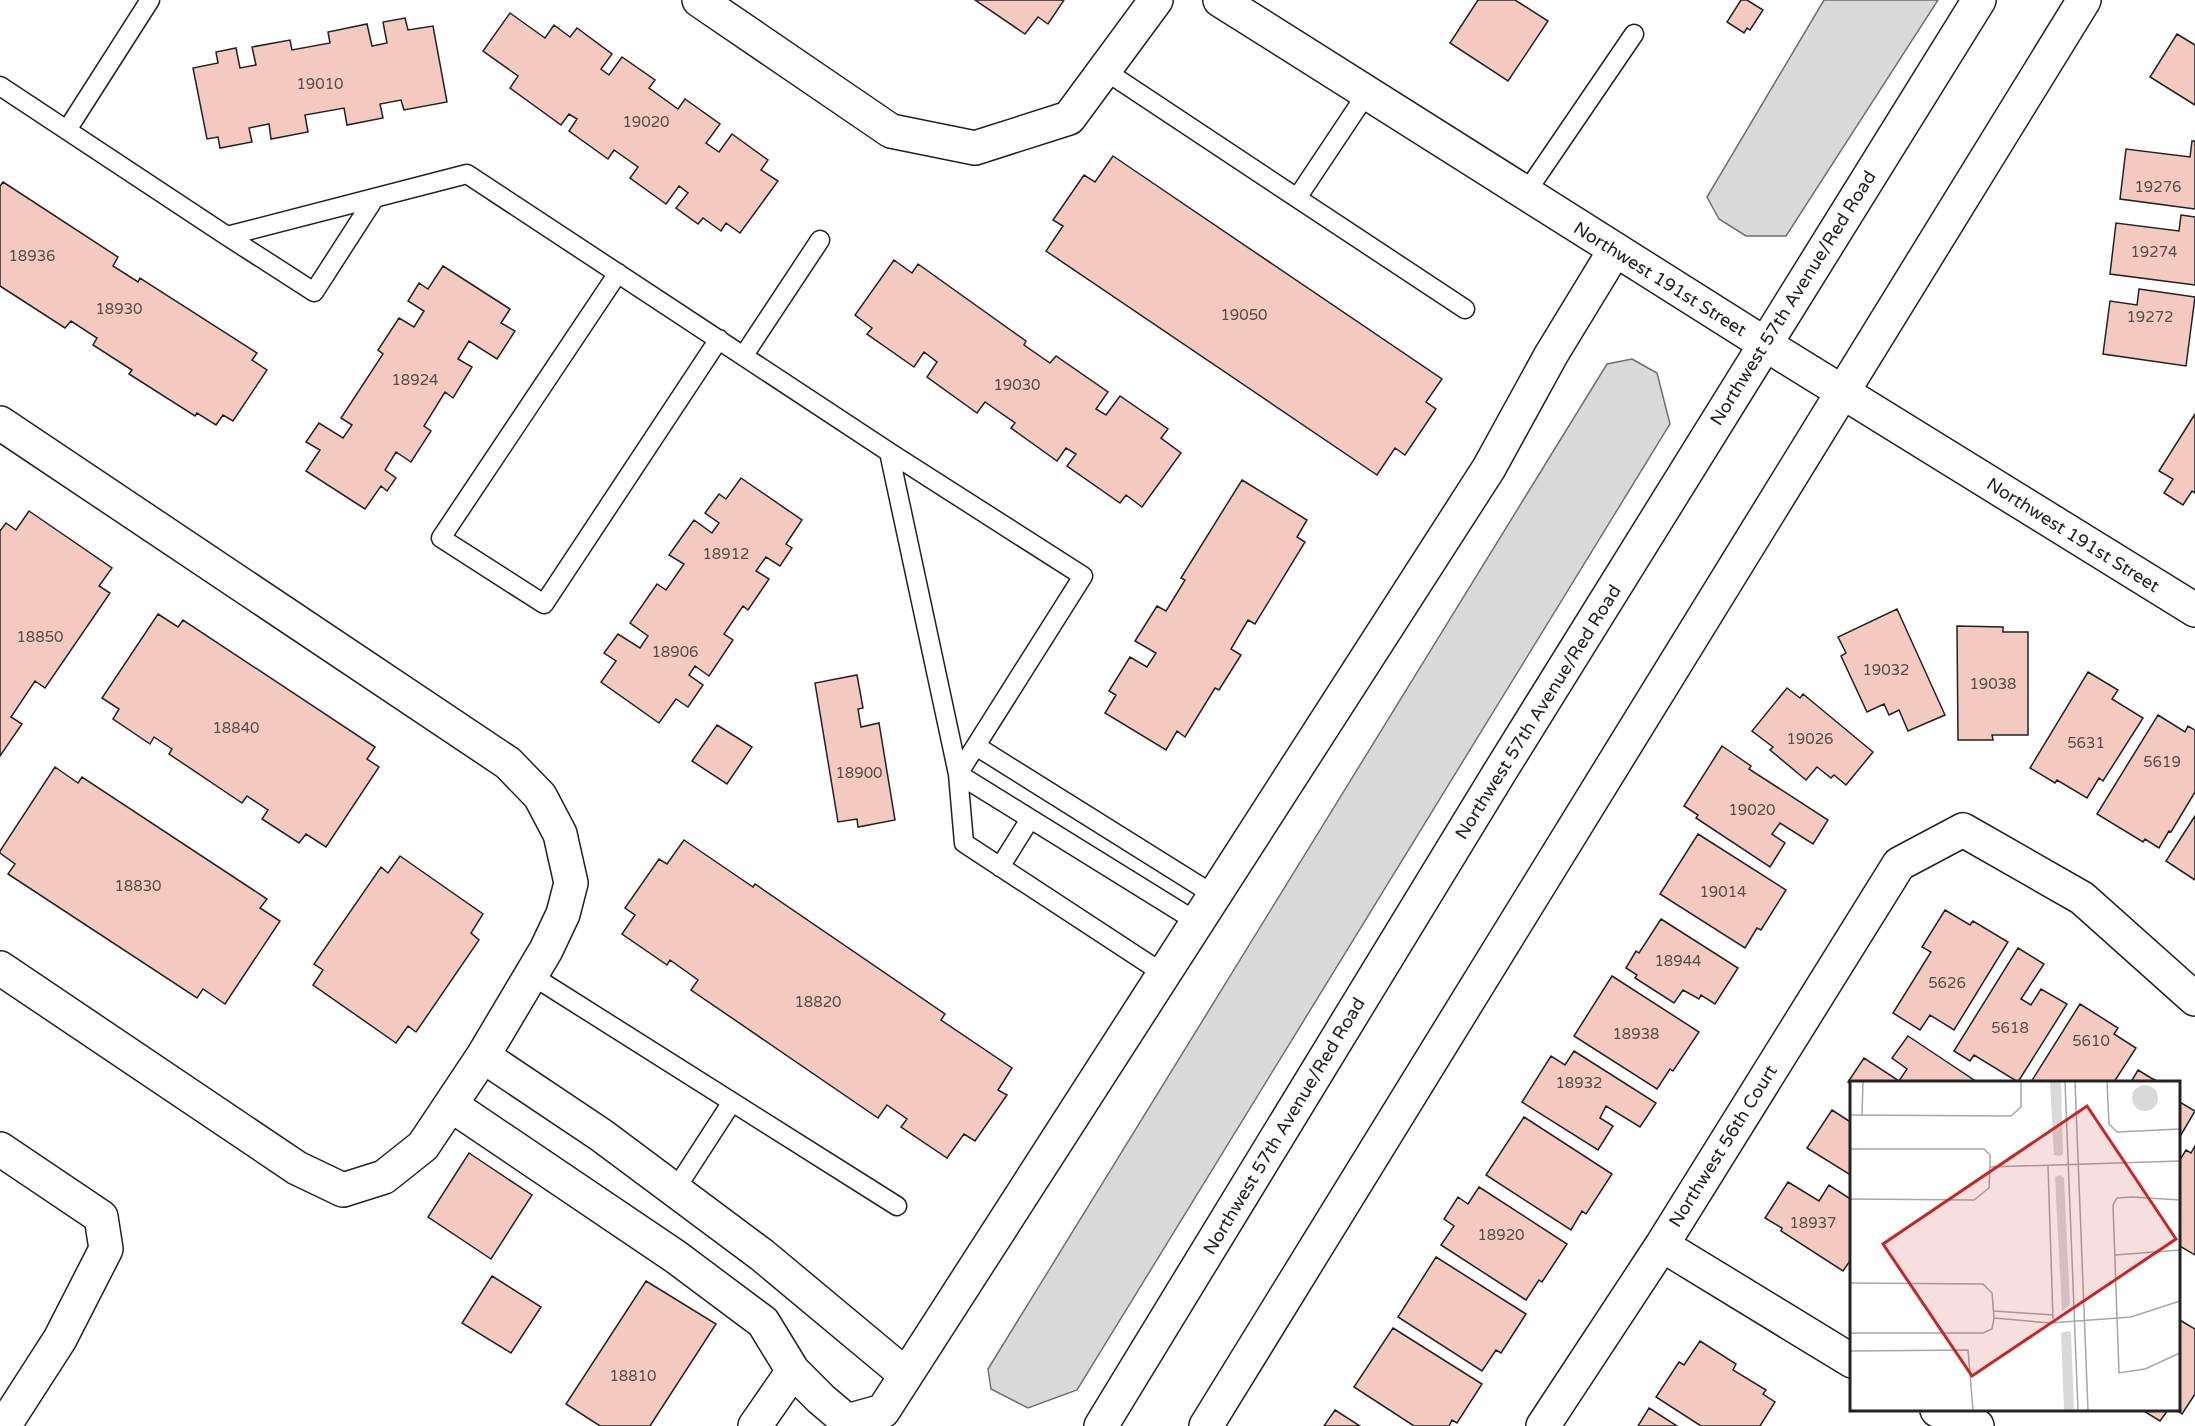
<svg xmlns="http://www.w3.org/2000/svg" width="2195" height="1426" viewBox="0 0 2195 1426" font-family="'Varela Round',sans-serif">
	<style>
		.water { fill: #d9d9d9; stroke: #6f6f6f; stroke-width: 1.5 }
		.building { fill: #f3c9c0; stroke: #222; stroke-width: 1.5 }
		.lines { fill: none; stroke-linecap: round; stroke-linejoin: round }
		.service-casing { stroke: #222; stroke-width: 21 }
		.minor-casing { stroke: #222; stroke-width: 36 }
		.tertiary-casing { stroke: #222; stroke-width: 36 }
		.primary-casing { stroke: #222; stroke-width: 36 }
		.service { stroke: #fff; stroke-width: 18 }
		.minor { stroke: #fff; stroke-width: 33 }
		.tertiary { stroke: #fff; stroke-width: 33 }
		.primary { stroke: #fff; stroke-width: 33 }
		.labels { text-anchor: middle; stroke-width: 4.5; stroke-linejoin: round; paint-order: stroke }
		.number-label { font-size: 15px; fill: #564c4a }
		.street-label { font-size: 18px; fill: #222; stroke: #fff }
		.inset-road { fill: none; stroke: #a7a7a7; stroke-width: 1.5 }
		.view { fill: #c62828; fill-opacity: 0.15; stroke: #c62828; stroke-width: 3 }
		.inset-edge { fill: none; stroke: #222; stroke-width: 3 }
	</style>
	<rect width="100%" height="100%" fill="#fff"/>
	<path class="water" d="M1824,0H1938L1786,236H1746L1719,219L1707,197Z
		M1632,359L1657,373L1670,424L1077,1390L1028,1408L991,1389L988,1369L1607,364Z"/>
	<path class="building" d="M975,0H1064L1048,24L1038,17L1025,34Z
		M1478,0H1515L1548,21L1508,81L1450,43Z
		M1741,0H1747L1763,10L1750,30L1747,28L1744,33L1727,22Z
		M510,13L545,38L554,25L570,37L577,28L612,54L601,69L609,75L622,57L655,80L649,88L678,109L685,99L720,124L706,143L719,152L732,134L768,160L761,170L778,181L740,233L726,223L721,231L703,218L698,224L676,208L688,193L679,186L666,204L630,178L638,167L614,150L608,159L569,131L577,119L569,114L561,125L510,88L518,76L483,51Z
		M405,18L408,30L433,26L447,102L404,110L401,100L380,104L383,118L347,125L344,108L305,115L308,132L271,139L269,124L249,128L252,142L220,148L218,137L207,139L193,68L218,63L216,52L236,48L240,68L256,65L252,47L290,40L292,50L330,43L328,32L367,24L372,46L387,43L383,22Z
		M2177,34L2195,45V105L2150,77Z
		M2192,141H2195V209L2120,199L2126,149L2190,157Z
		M1113,156L1442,379L1426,402L1436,409L1405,455L1395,448L1377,475L1046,251L1063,226L1053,220L1084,175L1095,182Z
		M3,182L118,257L113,266L138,282L140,278L257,353L252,360L267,370L233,421L223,415L216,425L197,413L195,416L129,374L132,370L93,345L97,338L71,321L65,328L0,286V186Z
		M2181,215L2195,217V285L2110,274L2116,223L2179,231Z
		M894,260L912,273L918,264L1026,341L1024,345L1050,363L1056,356L1108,392L1096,409L1106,415L1120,396L1168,429L1161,438L1181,453L1142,507L1126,495L1120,503L1067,466L1076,454L1066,448L1057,461L1011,428L1015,423L985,402L977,413L927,377L937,362L924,352L914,367L867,334L872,328L855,315Z
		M443,266L510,309L501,323L515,331L497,359L469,341L458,359L472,367L453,398L445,392L424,426L431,431L411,462L396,452L385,470L396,478L387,491L381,486L365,509L306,471L320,450L306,442L319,423L343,438L352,425L341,418L383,354L378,350L399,318L414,327L424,311L408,301L419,283L428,289Z
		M2139,289L2195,297L2186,366L2103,354L2110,301L2137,305Z
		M2195,414V493L2192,491L2183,505L2164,493L2173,479L2159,471Z
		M741,478L802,520L786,544L792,548L780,566L766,557L756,571L769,579L748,610L743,606L724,634L733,640L709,676L695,666L689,675L703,685L688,707L676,699L659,723L601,682L616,661L604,653L618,634L640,648L648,636L630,623L657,584L666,590L684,564L669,555L694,520L712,533L719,523L705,513L719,494L726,499Z
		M1242,480L1307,520L1297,537L1305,542L1255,624L1248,620L1231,649L1241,655L1219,690L1215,688L1185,737L1177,731L1166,750L1105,713L1116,695L1109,691L1130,657L1147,667L1156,653L1135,641L1157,606L1166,611L1185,580L1181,578Z
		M29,511L112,568L99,586L110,593L45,688L35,681L11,717L22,724L0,756V531L6,523L16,530Z
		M1897,609L1945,715L1908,731L1899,710L1889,715L1884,704L1867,712L1841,656L1846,653L1838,637Z
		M158,614L178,627L183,620L375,747L367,759L379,767L326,847L306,834L299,843L262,819L268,810L247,796L242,803L169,754L172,749L154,737L150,744L113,719L119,709L102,698Z
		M1957,626L2003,627V632H2028V735H1992L1993,740H1958Z
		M2088,672L2118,690L2112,699L2143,718L2103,781L2099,778L2087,798L2057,780L2055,783L2030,768Z
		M857,675L863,708L858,709L861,727L879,723L895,820L858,827L857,819L838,822L815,683Z
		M1787,688L1800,698L1803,694L1873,752L1846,785L1834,775L1831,778L1817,767L1806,780L1770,750L1773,747L1752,731Z
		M2158,715L2185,732L2188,726L2195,730V792L2171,832L2169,831L2159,848L2145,839L2143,842L2097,814Z
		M717,725L752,747L727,784L692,761Z
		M1722,746L1751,766L1749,769L1828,820L1813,844L1780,823L1772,834L1785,843L1770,867L1696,818L1698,815L1684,806Z
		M55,767L78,783L82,777L267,899L260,908L280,921L225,1004L203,989L197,998L8,874L15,864L0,853V851Z
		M2195,816V880L2166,861Z
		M1698,834L1786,890L1761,930L1757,928L1745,948L1660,894Z
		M684,840L753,887L755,884L945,1014L941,1020L1012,1068L998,1090L1007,1095L975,1141L964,1134L947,1158L901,1127L907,1119L887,1105L878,1118L691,990L698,980L670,960L667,965L622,934L635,915L625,908L659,859L667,864Z
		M400,856L483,914L471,933L479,940L416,1032L408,1026L396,1043L313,985L323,970L314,964L381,867L388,873Z
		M1945,910L1970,925L1973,921L2008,942L1954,1030L1930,1015L1920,1030L1893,1013L1931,952L1922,947Z
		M1661,919L1738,968L1715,1004L1701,995L1699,999L1683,990L1674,1003L1635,978L1637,975L1626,968L1636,951L1639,953Z
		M2018,948L2044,964L2021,999L2031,1005L2041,989L2067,1004L2018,1082L1974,1055L1970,1061L1954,1051Z
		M1612,976L1699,1032L1673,1071L1670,1069L1657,1089L1574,1036Z
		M2080,1004L2118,1028L2114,1034L2136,1048L2114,1082H2031Z
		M1908,1036L1977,1082H1852V1084L1848,1082L1864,1058L1899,1081L1907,1069L1892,1058Z
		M1574,1051L1656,1103L1640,1127L1606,1106L1600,1118L1613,1126L1598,1150L1522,1102L1551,1056L1565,1065Z
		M2138,1070L2151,1078L2159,1082H2131Z
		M2178,1101L2195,1111L2178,1140Z
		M1832,1110L1852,1123V1176L1807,1148Z
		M1524,1117L1612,1174L1586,1214L1582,1211L1571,1230L1486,1175Z
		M2195,1146V1255L2178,1245V1163L2186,1150L2191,1153Z
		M469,1153L532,1195L491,1259L428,1217Z
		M1788,1182L1819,1201L1829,1185L1852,1200V1258L1843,1271L1781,1231L1782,1228L1765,1218Z
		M1479,1187L1567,1244L1542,1282L1539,1280L1526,1300L1441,1245L1454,1226L1444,1219L1458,1197L1468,1204Z
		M1436,1257L1526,1314L1501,1353L1496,1350L1482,1371L1398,1317Z
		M492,1276L541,1307L511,1353L462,1323Z
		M646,1281L716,1324L650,1426H600L566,1404Z
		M2178,1319L2195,1329V1394L2182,1414L2176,1410H2178Z
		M1393,1328L1482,1384L1457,1423L1452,1420L1449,1426H1414L1354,1387Z
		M1700,1341L1736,1364L1733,1370L1766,1390L1763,1394L1775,1402L1760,1426H1701L1656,1397L1679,1362L1684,1365Z
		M1649,1408L1677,1426H1638Z
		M1335,1410L1360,1426H1324Z
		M2142,1410H2168L2160,1421Z"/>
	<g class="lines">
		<defs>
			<path id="service" d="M1104,70L1297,198
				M0,86L227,236L467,174L889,452L958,774L964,843L1164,974
				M1367,93L1297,198L1465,309
				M67,130L150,0
				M1525,194L1634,34
				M227,236L314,292L374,199
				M618,273L441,538L544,604L719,339
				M744,355L820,240
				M889,452L1083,576L958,774
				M976,746L1214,895
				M958,774L1197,922
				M1000,867L1030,819
				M531,975L897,1206
				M675,1190L732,1102"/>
			<path id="minor" d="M699,0L891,131L975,148L1069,118L1156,0
				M1220,0L1765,344
				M0,423L508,763L540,796L560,834L571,883L563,914L546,950L483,1056L423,1146L384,1177L343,1190L297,1168L0,968
				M483,1056L601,1135L762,1255L906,1375
				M451,1105L676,1257L763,1322L793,1371L821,1399L847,1421L883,1411L1489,468L1551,355L1615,250
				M0,1149L101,1217L106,1249L60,1339L4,1426
				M1662,1245L1852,1361
				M1937,1410L1977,1426
				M755,1426L793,1371
				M1543,1426L1662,1245L1899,864L1963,830L2082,898L2195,999"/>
			<path id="tertiary" d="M1765,344L2195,610"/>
			<path id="primary" d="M1101,1426L1501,770L1979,0
				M1206,1426L2084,0"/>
		</defs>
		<use href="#service" class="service-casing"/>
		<use href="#minor" class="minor-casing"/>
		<use href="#tertiary" class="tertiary-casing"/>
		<use href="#primary" class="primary-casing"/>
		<use href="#service" class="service"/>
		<use href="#minor" class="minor"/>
		<use href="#tertiary" class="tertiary"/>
		<use href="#primary" class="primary"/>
	</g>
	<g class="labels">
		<g class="number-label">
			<text x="320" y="89">19010</text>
			<text x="646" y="127">19020</text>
			<text x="2158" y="192">19276</text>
			<text x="2154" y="257">19274</text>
			<text x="32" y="261">18936</text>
			<text x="119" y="314">18930</text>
			<text x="1244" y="320">19050</text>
			<text x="2150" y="322">19272</text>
			<text x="415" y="385">18924</text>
			<text x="1017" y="390">19030</text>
			<text x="726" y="559">18912</text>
			<text x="40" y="642">18850</text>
			<text x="675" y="657">18906</text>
			<text x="1886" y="675">19032</text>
			<text x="1993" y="689">19038</text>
			<text x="236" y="733">18840</text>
			<text x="1810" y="744">19026</text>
			<text x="2086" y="748">5631</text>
			<text x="2162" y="767">5619</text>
			<text x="859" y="778">18900</text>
			<text x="1752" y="815">19020</text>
			<text x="138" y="891">18830</text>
			<text x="1723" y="897">19014</text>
			<text x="1678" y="966">18944</text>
			<text x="1947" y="988">5626</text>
			<text x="818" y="1007">18820</text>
			<text x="2010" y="1033">5618</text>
			<text x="1636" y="1039">18938</text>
			<text x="2091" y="1046">5610</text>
			<text x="1579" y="1088">18932</text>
			<text x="1813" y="1228">18937</text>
			<text x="1501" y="1240">18920</text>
			<text x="633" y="1381">18810</text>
		</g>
		<g class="street-label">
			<text transform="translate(1660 279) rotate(32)" y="6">Northwest 191st Street</text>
			<text transform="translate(1793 298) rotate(-58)" y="6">Northwest 57th Avenue/Red Road</text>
			<text transform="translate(2073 535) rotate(32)" y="6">Northwest 191st Street</text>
			<text transform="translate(1538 712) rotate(-58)" y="6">Northwest 57th Avenue/Red Road</text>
			<text transform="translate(1284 1126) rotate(-59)" y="6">Northwest 57th Avenue/Red Road</text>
			<text transform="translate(1723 1146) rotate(-58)" y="6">Northwest 56th Court</text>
		</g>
	</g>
	<g transform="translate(1850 1081)">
		<rect width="330" height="330" fill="#fff"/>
		<path d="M200,1H211L213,73L210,75L204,74ZM282 17a13 13 0 1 1 26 0a13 13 0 1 1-26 0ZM210,94L214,97L220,224L212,230L205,96ZM218,250L221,252L224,329H214L211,252Z" fill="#d9d9d9"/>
		<path class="inset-road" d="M215,1L228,329M225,1L238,329M257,1L259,43L267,51L330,48M0,34L161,35L171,26V1M12,34L13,1M0,68H134L140,74V86L139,107L124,119L0,118M198,85L203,238M140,86L330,80M330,119L282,116L267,117L263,124L269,292L295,288L330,272M265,174L330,169M0,202L133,203L142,212L144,237L142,248L133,252H0M144,230L203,234M144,237L200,242L281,236L330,220M0,270L118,269L123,329"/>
		<path class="view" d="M237,25L326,158L122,295L33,163Z"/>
		<rect width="330" height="330" class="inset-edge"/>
	</g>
</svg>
